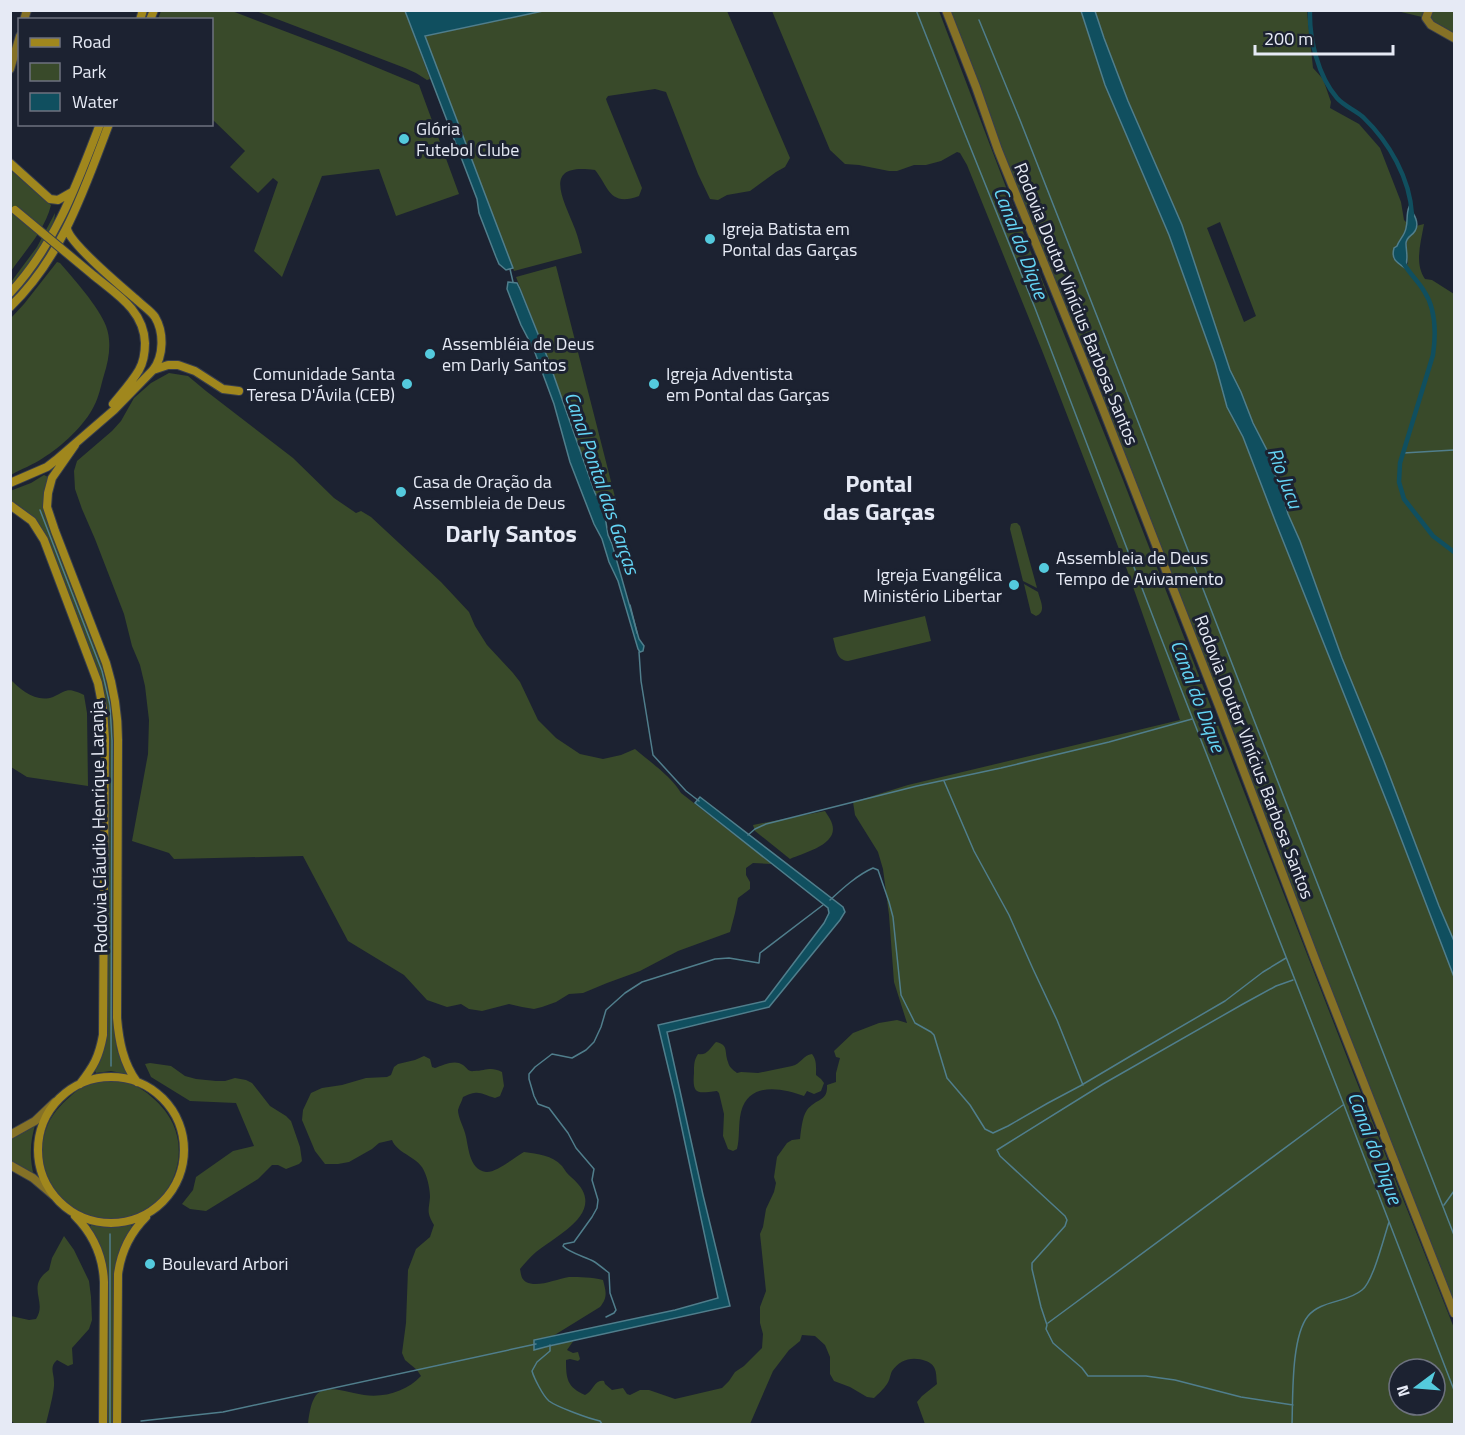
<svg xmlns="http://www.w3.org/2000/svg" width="1465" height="1435" viewBox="0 0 1465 1435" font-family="'Titillium Web',sans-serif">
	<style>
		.green { fill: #394a2a; fill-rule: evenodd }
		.water { fill: #104f5f; stroke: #507e8c; stroke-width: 1.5 }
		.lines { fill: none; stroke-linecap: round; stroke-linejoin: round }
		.stream { stroke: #507e8c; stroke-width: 1.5 }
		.canal { stroke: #104f5f; stroke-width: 4.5 }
		.secondary-casing { stroke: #383e4c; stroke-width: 10 }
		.primary-casing { stroke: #383e4c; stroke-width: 10 }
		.secondary { stroke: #857126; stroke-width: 8 }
		.primary { stroke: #a0871d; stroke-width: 8 }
		.primary-bridge-casing { stroke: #383e4c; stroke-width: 10; stroke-linecap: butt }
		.primary-bridge { stroke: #a0871d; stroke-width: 8 }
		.poi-dot { fill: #54cadd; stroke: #1c2231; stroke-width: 2 }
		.labels { text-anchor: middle; stroke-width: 6; stroke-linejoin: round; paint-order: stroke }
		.poi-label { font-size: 18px; fill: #e6eaf5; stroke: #1c2231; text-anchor: start }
		.street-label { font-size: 18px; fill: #e6eaf5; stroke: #1c2231 }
		.water-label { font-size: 20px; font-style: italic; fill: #64d5f5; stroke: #1c2231 }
		.district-label { font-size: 24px; font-weight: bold; fill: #e6eaf5; stroke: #1c2231 }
	</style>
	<rect width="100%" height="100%" fill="#1c2231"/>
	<path class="green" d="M161,11H232L337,51L419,85L459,194L396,216L379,169L322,176L282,277L254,251L278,182L273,178L258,193L230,167L245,151L212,119V20L158,19Z
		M256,11H405L430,79L427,80L416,73L405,68Z
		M543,11H727L790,158L785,167L776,172L750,191L727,195L718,200L710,199L698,174L666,92L655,89L608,96L606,99L607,102L642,188L639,196C609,207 609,187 595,170C540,162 564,200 575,229C578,237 580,245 582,253L514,271L425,36Z
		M772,11H939L1028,245L1123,480L1350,1065L1454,1328V1424H925L917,1402L922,1396L937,1384C936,1373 937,1365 926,1361C913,1356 900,1359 892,1371C890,1375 890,1380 887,1384C884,1389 878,1394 874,1398L867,1397L850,1387L834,1381L830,1374V1357L825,1345L815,1336L802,1335L800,1341L789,1350L773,1371L750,1424H308C313,1377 329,1389 364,1395C385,1398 407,1391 421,1376L417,1370L405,1360L402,1353L406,1323L408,1270L416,1249L430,1237L434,1225C426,1212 429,1210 430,1197C430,1190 428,1180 425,1173C420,1157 397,1154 392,1140L379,1143L372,1149L349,1162L338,1164H325L315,1151L302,1120L303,1110L311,1093L322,1088L342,1085L366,1078L387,1077L391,1075L394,1067L398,1064L415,1060L424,1056L430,1059L432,1067L435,1068C443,1065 455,1059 463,1065C467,1068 468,1072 474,1071C486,1071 490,1066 502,1072L504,1086L500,1096L495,1098C481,1094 479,1089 463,1097C462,1101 459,1106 458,1110C458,1117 463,1126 465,1133C469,1146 468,1169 486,1172C496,1173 515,1157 524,1152C538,1154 552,1155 562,1166C565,1170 567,1174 571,1177C610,1210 560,1233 536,1252C530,1257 525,1263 520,1269C521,1274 521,1279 526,1282C538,1288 556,1279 569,1277C581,1277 591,1277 603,1280C606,1292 608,1297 600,1307L553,1336L534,1340V1350L574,1340L567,1350L573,1353L578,1352L580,1359L578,1361L570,1359L566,1360C566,1379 567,1387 585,1395C594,1391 594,1379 604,1381L605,1384L612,1390L623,1388L627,1394L630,1395L640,1390H649L675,1399L722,1388L729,1381L735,1372L744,1366L762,1348L763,1334L760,1323V1307L766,1291L760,1234L763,1227L766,1209L774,1192L776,1183L774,1177L777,1157L787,1143L792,1140L800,1139C801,1131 802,1117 807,1110C816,1098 828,1102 827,1085L836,1082V1073L840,1058L836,1057L834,1051L853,1033L879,1023L897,1020L907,1023L894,982L889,915L883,869L878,852L855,815L853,802L908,785L1180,720L1126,567L1043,353L967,165L960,153L957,152L941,161L926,165H914L897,171H889L859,165L845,164L830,150ZM1399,1369H1435V1405H1399Z
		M947,11H1081L1105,85L1169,235L1215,363L1227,407L1243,437L1276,523L1394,820L1454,977V1307Z
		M1095,11H1307L1313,68L1323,79L1331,102L1330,108L1359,124L1380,148L1401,202L1404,220L1407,223L1404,234L1393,258L1399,264H1408C1407,256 1405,245 1408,238C1411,233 1415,232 1416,226L1424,224C1421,242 1414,263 1425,279L1432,280L1454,294V941L1439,906L1384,761L1342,658L1300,541L1288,514L1280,484L1272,469L1270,456L1253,423L1240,390L1230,370L1182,225L1128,101L1104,38ZM1220,222L1256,316L1244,322L1207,228Z
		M1397,11H1454V36L1442,26L1422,17Z
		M10,169L51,205C45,230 25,251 11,271Z
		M55,213C55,233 24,271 11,286V282L37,247Z
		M57,262L60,263C73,278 99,307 106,326C112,342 109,359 104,375C101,385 99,397 94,406C85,425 61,447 43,458C33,465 21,469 11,475V318L24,304Z
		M556,266L616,501L615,516L606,519L604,510L595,493L548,359L516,277Z
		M169,373L188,376L206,391L293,458L334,498L356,513L361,511L371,517L441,582L469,612L475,626L487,645L513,673L520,682L538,720L556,738L580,754L603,759L621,755L635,749C649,761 672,777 681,793L772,864L753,863L746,868V875L750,882V889L738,898L735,913L730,932L678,951L640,971L607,983L583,993L569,994L556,1002L542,1007L534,1009L522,1007L509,1004L482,1011L469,1009L461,1004L447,1007L427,1000L404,975L348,941L303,856L174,859L169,853L132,841L148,754L149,720L145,686L140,665L132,646L124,614L95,539L82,509L75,489L74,471L77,461L112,431L121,421L134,398L151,383Z
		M44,475L48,477V480L44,497L106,671L116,726L114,1026L117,1050L127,1071L126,1074L111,1071L96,1073L95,1071C102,1056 105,1041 107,1025L108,739L102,684L94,660L47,541L11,504L10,491L31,483Z
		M1014,523H1017L1020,526L1037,588L1023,581L1010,529L1011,524Z
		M1024,584L1038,592C1040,600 1047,612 1036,616L1031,613Z
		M925,616L931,641L848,661C836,660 836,648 833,638Z
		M10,679C21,690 36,703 53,697C68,690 67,687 84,695L87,713L88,786L27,777L11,767Z
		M825,811C828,816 833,822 833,829C833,846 803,853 790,859L755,831L753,825Z
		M716,1042C729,1045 724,1051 728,1062C729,1067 733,1070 737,1073L741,1072L758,1073L792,1066C801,1064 803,1055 812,1054C817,1060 816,1068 816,1075L821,1079L824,1083L821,1091L814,1094L807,1091L804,1096C782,1088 749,1081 741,1112C738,1125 740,1137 737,1149L733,1151L728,1149L723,1136L724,1114L719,1093L717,1091C698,1093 692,1096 694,1073C694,1065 694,1060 698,1054C707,1056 710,1048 716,1042Z
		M150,1063L171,1066L185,1076L196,1079L216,1081H225L235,1078L246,1080L252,1083L270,1106L286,1116L291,1121L300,1147L302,1161L299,1164L286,1169L278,1165H272L258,1179L206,1211L190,1209L182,1204L193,1190L196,1177L233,1151L254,1146L236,1103L190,1101L151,1077L145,1064Z
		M110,1076C125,1077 135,1085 147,1093C158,1102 167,1111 173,1124C193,1168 159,1221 111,1221C62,1221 28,1168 48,1124C54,1111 64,1102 74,1093C86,1083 95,1076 110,1076Z
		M36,1122C30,1141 29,1157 34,1176L11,1162L10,1138Z
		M130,1224L132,1226V1228L124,1241L114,1424H106V1274L90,1227L91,1225L111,1227Z
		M64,1236L74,1250L89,1281L91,1297L92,1320L89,1329L72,1348L73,1364L68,1366L57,1360C49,1367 54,1373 54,1382C55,1390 48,1415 46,1424H15L10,1420L11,1316L29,1320L36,1319C48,1301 25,1287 49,1270L52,1258Z"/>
	<path class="water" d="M405,11H543L425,36L513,268L506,270L499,264L496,257L479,213L477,199Z
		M1081,11H1095L1104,38L1128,101L1182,225L1230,370L1241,392L1253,423L1270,456L1272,469L1280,484L1288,514L1300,541L1342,658L1384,761L1439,906L1454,941V977L1394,820L1276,523L1243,437L1227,407L1215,363L1169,235L1105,85Z
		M1409,207C1414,214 1420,223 1415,231C1412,236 1407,236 1406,243C1406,252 1409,260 1405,268C1396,262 1391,259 1394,248L1397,246C1399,240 1405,235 1406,228C1408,221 1406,214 1409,207Z
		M508,282L517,283L520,289L548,359L595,493L604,510L608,535L612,544L639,639L644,646L643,651L640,652L638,649L618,581L609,562L602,539L594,524L570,462L554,404L534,350L521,325L507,289Z
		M700,797L843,907L845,912L840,920L769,1007L667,1032L703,1195L730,1306L549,1346L534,1350V1340L675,1310L718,1298L675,1096L658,1025L765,1001L824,923L829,913L828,908L695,803Z"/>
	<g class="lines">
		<path class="stream" d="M916,10L963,129L1035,308L1163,643L1344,1105L1454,1390
			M979,20L1020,120L1104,334L1454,1235
			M510,269L513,282
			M1403,453L1454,450
			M40,510L102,671L110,705L112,741L111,1066
			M630,605L637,633
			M639,652L641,681L653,755L686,791L699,801
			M944,781L974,851L1009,915L1033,969L1057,1020L1083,1085
			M748,835L755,829L766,824L917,786L1001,768L1109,742L1192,719
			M830,900C842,889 857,875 873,868L878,870L889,902L893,917L901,995L915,1023L931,1032L934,1035L947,1078L970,1105L985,1129L993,1133L1008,1126L1048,1103L1080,1086L1134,1054L1225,1001L1263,972L1286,958
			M1444,1205L1454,1191
			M606,1317L614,1313L616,1310L610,1293L609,1273C604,1269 598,1264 593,1261C585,1257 568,1252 563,1246L564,1244L574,1242L592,1217L597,1208L598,1200L592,1180L594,1169L576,1148L568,1133L549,1108L538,1104L534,1096L529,1079V1074L535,1067L552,1054L572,1058L586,1050L594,1042L601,1027L606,1010L625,993L642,982L715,959L729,958L759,963L760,953L823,905
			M1048,1323L1343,1105
			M550,1345V1351L537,1362L532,1371C534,1378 543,1396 549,1401C557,1407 590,1419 600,1421L602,1424
			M1293,1405L1241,1397L1175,1380L1146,1376H1088L1082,1368L1053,1343L1046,1329L1047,1325L1041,1307L1032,1269V1263L1065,1226L1067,1220L1065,1216L1000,1156L997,1150L1103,1084L1243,1004L1276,986L1293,980
			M141,1421L223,1412L536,1344
			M110,1424V1234
			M1292,1424C1293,1397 1291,1337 1308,1316C1321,1300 1347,1303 1362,1290C1373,1282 1384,1237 1389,1222"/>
		<path class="canal" d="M1310,10C1309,39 1318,76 1337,98C1344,106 1355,110 1363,117C1389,142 1410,178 1412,215
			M1404,264C1410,274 1418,281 1424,291C1436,309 1436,334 1433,355L1400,463L1399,482L1404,499L1433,536L1454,552"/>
		<defs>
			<path id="secondary" d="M946,10L976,87L998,150L1101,404L1219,706L1315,959L1454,1313
				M1429,10L1426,18L1431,25L1454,38
				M24,20L27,10
				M10,69L20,36
				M10,1135L35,1121L55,1102
				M10,1165L33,1178L53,1195"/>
			<path id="primary" d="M140,20L143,10
				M150,20L154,10
				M10,163L50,199L58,200L72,192
				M93,275C116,294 144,310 145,343C145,352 143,363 139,370C132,382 122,393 113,404
				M10,293C55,245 77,184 100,124
				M10,307C62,257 84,190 109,124
				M153,370L168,365H178L195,371L223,389L239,391
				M75,445L52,478L48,493L47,507L55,531L106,663C114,689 118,713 118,740L117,1018C119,1041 123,1063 137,1082
				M10,483L47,467L56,460L114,410L153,370C164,356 164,332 155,317C151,311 143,306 138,301C123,288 71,245 67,229
				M10,505L32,521L44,540L98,683L103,709L105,739L103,1035C99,1057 94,1066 80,1084
				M38 1150a73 73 0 1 1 146 0a73 73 0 1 1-146 0Z
				M75,1216C93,1234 103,1256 104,1282L103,1424
				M117,1424L118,1274C121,1252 130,1233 146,1217"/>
		</defs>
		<use href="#secondary" class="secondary-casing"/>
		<use href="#primary" class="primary-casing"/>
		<use href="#secondary" class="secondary"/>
		<use href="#primary" class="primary"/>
		<defs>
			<path id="primary-bridge" d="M15,210L93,275"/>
		</defs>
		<use href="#primary-bridge" class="primary-bridge-casing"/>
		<use href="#primary-bridge" class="primary-bridge"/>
	</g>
	<g class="poi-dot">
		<circle cx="404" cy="139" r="6"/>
		<circle cx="710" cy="239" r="6"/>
		<circle cx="430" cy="354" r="6"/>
		<circle cx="407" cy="384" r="6"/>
		<circle cx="654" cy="384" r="6"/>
		<circle cx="401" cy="492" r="6"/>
		<circle cx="1044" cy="568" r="6"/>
		<circle cx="1014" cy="585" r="6"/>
		<circle cx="150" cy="1264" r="6"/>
	</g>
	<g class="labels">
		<g class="poi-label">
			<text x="416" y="135">Glória<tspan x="416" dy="21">Futebol Clube</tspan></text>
			<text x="722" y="235">Igreja Batista em<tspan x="722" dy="21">Pontal das Garças</tspan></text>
			<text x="442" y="350">Assembléia de Deus<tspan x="442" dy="21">em Darly Santos</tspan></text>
			<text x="395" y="380" text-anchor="end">Comunidade Santa<tspan x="395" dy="21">Teresa D'Ávila (CEB)</tspan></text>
			<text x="666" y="380">Igreja Adventista<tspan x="666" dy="21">em Pontal das Garças</tspan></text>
			<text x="413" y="488">Casa de Oração da<tspan x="413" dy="21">Assembleia de Deus</tspan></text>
			<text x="1056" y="564">Assembleia de Deus<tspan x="1056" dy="21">Tempo de Avivamento</tspan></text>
			<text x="1002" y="581" text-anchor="end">Igreja Evangélica<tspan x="1002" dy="21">Ministério Libertar</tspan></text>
			<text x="162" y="1270">Boulevard Arbori</text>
		</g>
		<g class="street-label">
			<text transform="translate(1076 304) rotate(68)" y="6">Rodovia Doutor Vinícius Barbosa Santos</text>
			<text transform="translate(1254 757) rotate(69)" y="6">Rodovia Doutor Vinícius Barbosa Santos</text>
			<text transform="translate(99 827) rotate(-91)" y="6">Rodovia Cláudio Henrique Laranja</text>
		</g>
		<g class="water-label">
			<text transform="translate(1021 243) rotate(69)" y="7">Canal do Dique</text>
			<text transform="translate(1285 478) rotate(69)" y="7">Rio Jucu</text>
			<text transform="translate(602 483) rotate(71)" y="7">Canal Pontal das Garças</text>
			<text transform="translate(1198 696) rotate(69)" y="7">Canal do Dique</text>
			<text transform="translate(1375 1148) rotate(69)" y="7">Canal do Dique</text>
		</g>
		<g class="district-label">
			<text x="879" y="492">Pontal<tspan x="879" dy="28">das Garças</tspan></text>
			<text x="511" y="542">Darly Santos</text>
		</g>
	</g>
	<rect width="1465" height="1435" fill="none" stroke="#e6eaf5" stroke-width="24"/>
	<rect x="18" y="18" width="195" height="108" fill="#1c2231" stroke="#6d727f" stroke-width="1.5"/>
	<rect x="30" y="38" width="30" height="9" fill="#a0871d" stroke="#6d727f" stroke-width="1.5"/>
	<text x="72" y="48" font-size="18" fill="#e6eaf5">Road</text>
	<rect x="30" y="63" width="30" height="18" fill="#394a2a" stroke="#6d727f" stroke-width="1.5"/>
	<text x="72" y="78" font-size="18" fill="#e6eaf5">Park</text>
	<rect x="30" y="93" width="30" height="18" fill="#104f5f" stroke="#6d727f" stroke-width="1.5"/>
	<text x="72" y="108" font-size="18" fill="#e6eaf5">Water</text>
	<g transform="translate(1417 1387) rotate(254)"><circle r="28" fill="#1c2231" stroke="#6d727f" stroke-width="1.5"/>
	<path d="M0-4.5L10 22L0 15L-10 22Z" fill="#54cadd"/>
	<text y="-9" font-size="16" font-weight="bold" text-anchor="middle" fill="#e6eaf5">N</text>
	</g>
	<path d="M1255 45v9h138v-9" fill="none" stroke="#e6eaf5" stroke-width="3"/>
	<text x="1264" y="45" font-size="18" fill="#e6eaf5" stroke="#1c2231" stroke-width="4.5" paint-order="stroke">200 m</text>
</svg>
